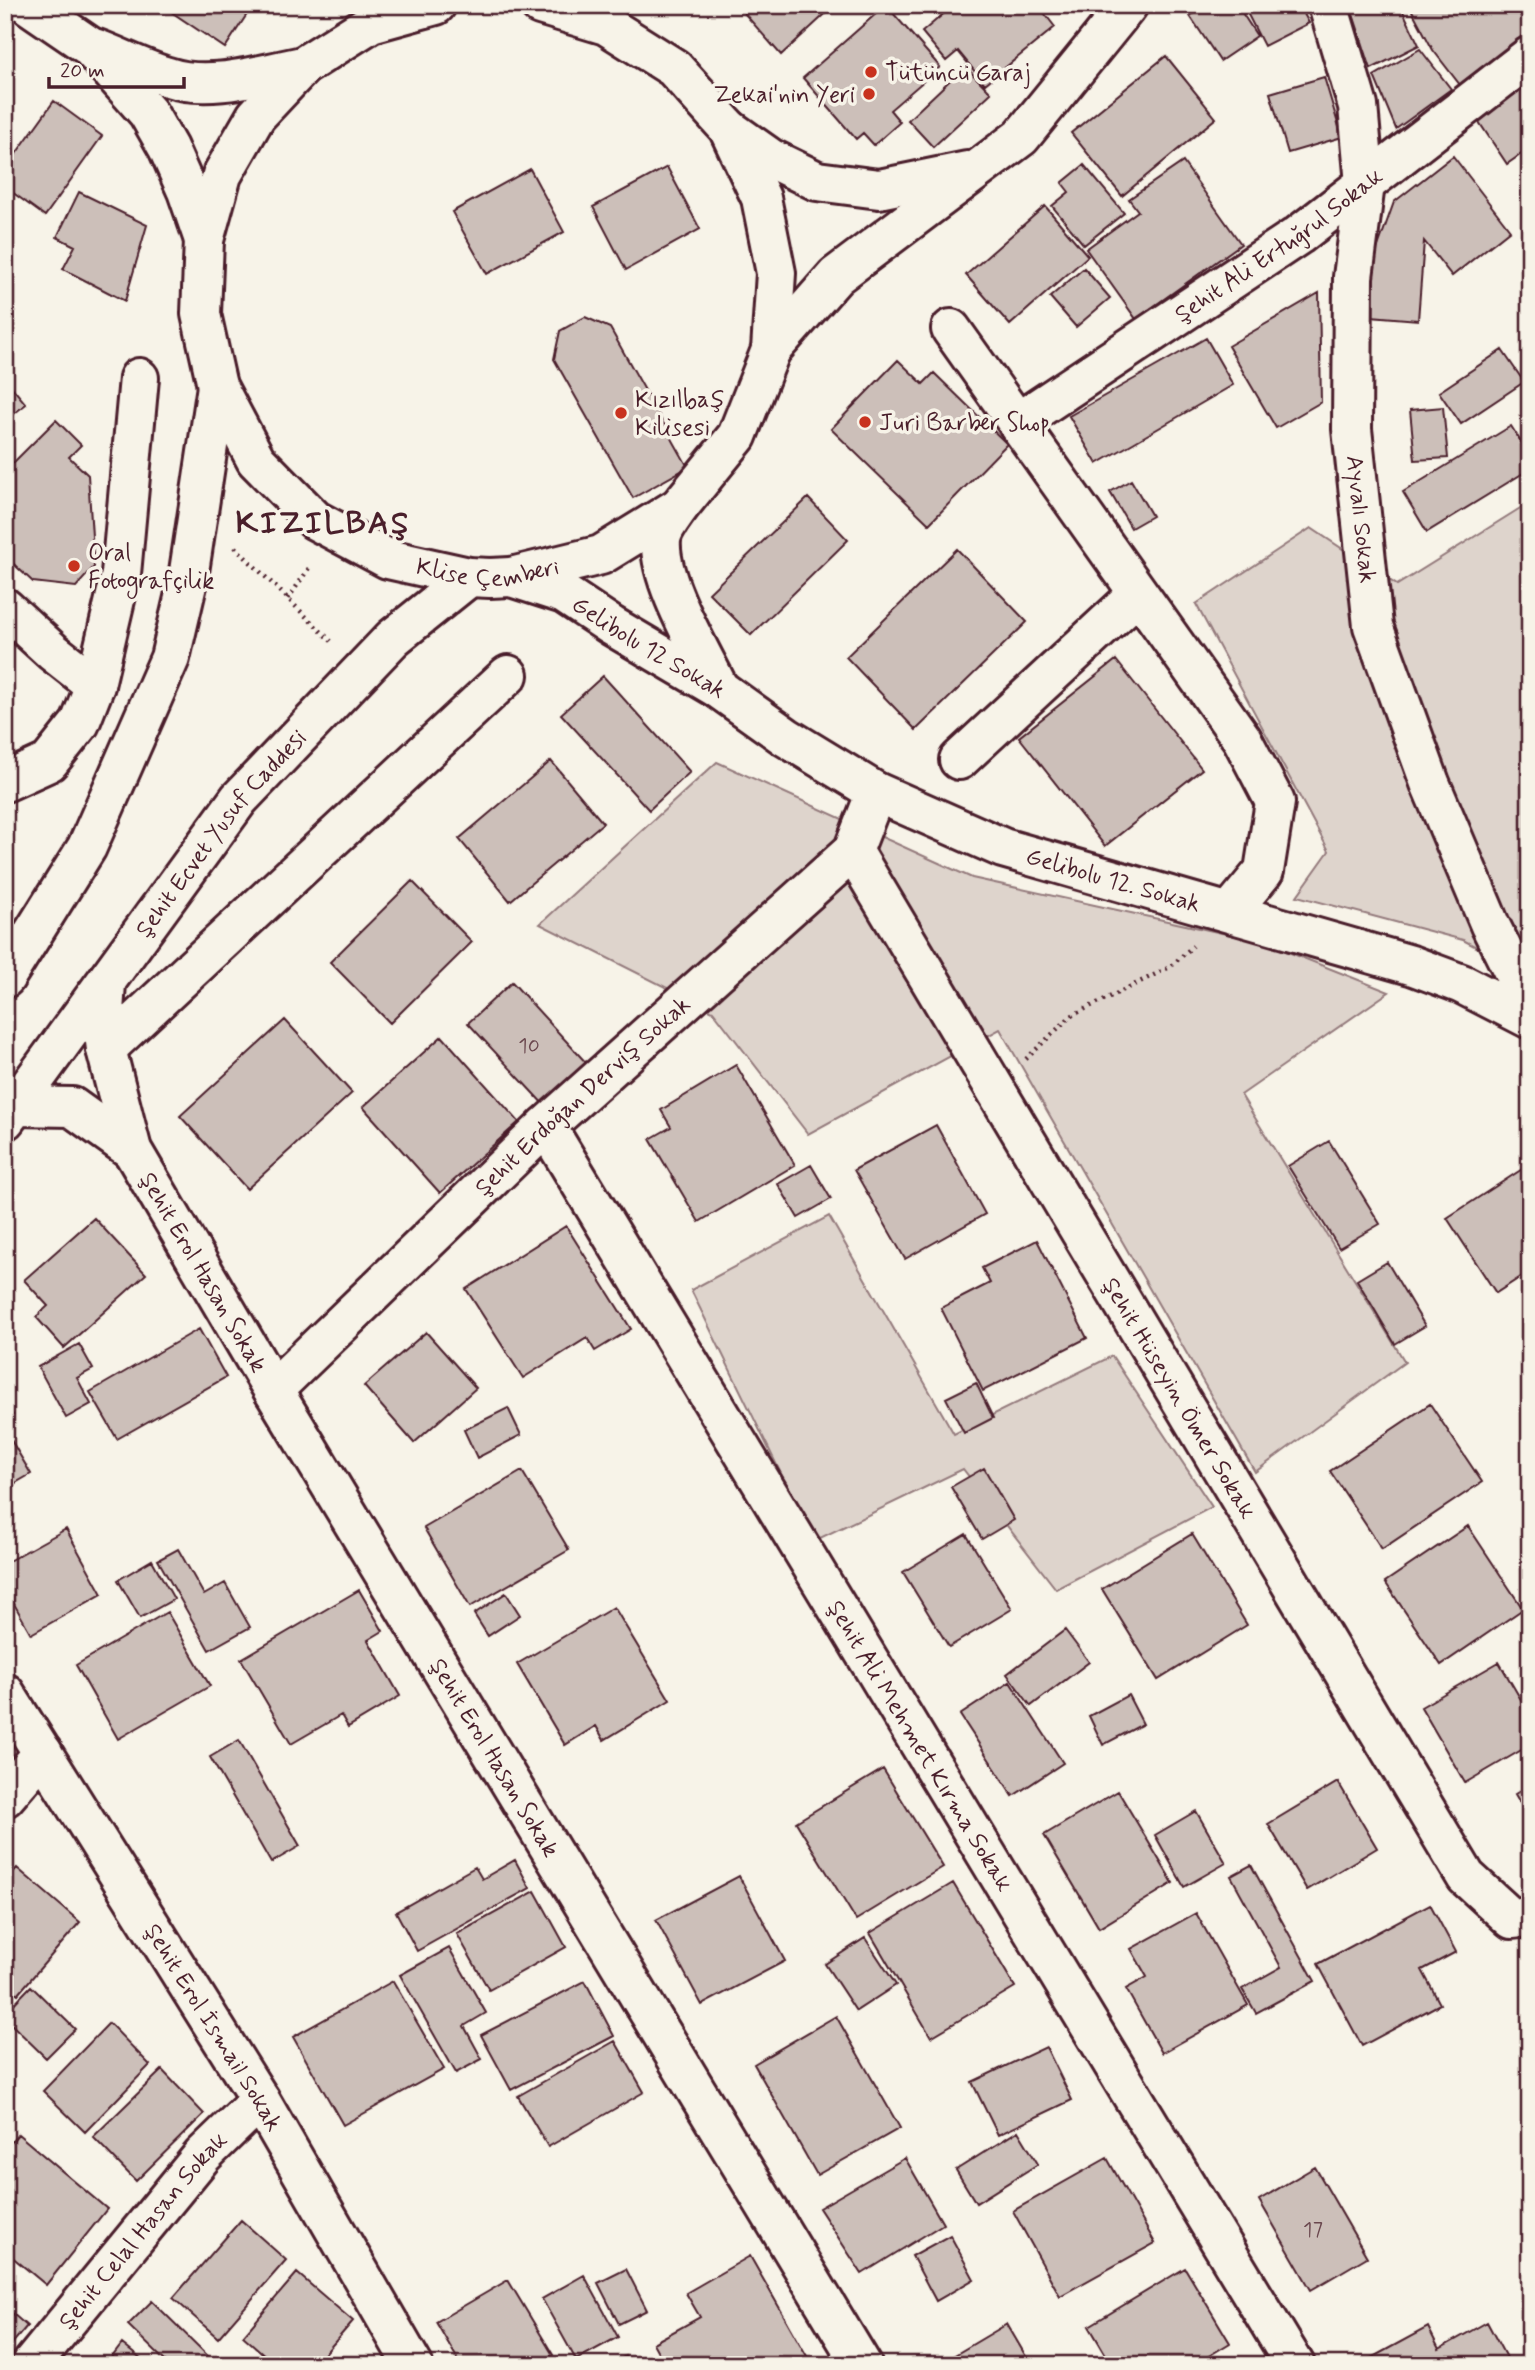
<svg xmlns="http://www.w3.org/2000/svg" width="1535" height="2370" viewBox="0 0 1535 2370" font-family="Mynerve,sans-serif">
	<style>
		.green { fill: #ded4cc; stroke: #947a7c; stroke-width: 2 }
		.building { fill: #ccbfb9; stroke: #4a1f2b; stroke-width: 2 }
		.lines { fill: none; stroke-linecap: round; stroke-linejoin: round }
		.minor-casing { stroke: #4a1f2b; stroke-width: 44 }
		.major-casing { stroke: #4a1f2b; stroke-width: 44 }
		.path { stroke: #4a1f2b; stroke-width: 4.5; stroke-dasharray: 2 5; stroke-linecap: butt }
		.minor { stroke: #f7f3e8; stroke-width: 38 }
		.major { stroke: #f7f3e8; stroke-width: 38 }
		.poi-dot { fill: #c8321e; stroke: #f7f3e8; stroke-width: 2.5 }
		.labels { text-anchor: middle; stroke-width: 7; stroke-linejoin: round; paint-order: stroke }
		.number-label { font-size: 21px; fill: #6a474e }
		.poi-label { font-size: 24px; fill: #4a1f2b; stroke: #f7f3e8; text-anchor: start }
		.street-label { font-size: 24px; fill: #4a1f2b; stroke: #f7f3e8 }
		.district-label { font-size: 32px; font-weight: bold; letter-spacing: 2px; fill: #4a1f2b; stroke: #f7f3e8 }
	</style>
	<rect width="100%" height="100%" fill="#f7f3e8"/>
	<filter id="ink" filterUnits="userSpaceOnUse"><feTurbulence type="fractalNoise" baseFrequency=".0143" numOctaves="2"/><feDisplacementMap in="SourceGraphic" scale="14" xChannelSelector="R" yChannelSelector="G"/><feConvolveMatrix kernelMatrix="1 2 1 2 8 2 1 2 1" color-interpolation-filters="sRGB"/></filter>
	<g filter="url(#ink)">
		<path class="green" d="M1530,502V975L1463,940L1297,896L1329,851L1196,604L1311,528L1397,585Z
			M717,762L972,878L1263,942L1389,992L1241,1095L1405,1362L1255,1472L1000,1029L808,1134L713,1011L540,924Z
			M829,1216L954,1434L1112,1356L1212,1507L1056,1589L963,1469L814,1541L691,1290Z"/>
		<path class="building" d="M161,5H253L225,48Z
			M737,5H835L781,55Z
			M886,5L940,67L890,110L900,122L874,145L863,133L856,139L803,78Z
			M944,5H1038L1055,27L985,84L958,51L946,61L922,32L948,10Z
			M1205,5H1237L1257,36L1220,61L1190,16Z
			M1243,5H1299L1309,23L1264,46Z
			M1350,5H1400L1419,45L1371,69Z
			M1409,5H1512L1530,26V30L1464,90L1433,50Z
			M1420,49L1451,89L1396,129L1374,76Z
			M1166,56L1216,118L1122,196L1071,133Z
			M965,66L991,93L933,147L908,120Z
			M1324,77L1342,137L1288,153L1270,93Z
			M1530,84V148L1507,164L1477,119Z
			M54,101L102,136L45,216L5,187V169Z
			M1453,156L1510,230L1452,276L1424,241L1418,320L1371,316L1375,255L1394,202Z
			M1183,162L1241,244L1136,319L1086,249L1138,211L1129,199Z
			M1084,165L1124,213L1084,245L1052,206L1069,192L1062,183Z
			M667,167L700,229L626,270L593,207Z
			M530,169L564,232L487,274L452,212Z
			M79,192L147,225L125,301L63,269L75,246L57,237Z
			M1045,206L1088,256L1010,325L966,275Z
			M1084,268L1110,298L1076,327L1050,297Z
			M1319,293L1321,402L1276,428L1228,346Z
			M585,317L610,328L688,467L633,498L554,359L560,331Z
			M1206,338L1233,385L1097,464L1069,416Z
			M1502,350L1524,382L1461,424L1439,392Z
			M898,360L923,384L934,373L1007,444L929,524L831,429Z
			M5,379L26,404L5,421Z
			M1443,407L1448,458L1415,460L1410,410Z
			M56,420L81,445L69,457L88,475L94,567L76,587L33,582L5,556V471Z
			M1511,426L1530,456V469L1427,532L1403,492Z
			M1131,480L1152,516L1131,528L1110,492Z
			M808,498L848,540L751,635L709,593Z
			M957,549L1027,622L916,730L846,657Z
			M1116,660L1202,769L1105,846L1019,737Z
			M603,676L690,772L649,810L561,714Z
			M551,761L603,823L510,901L459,839Z
			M412,881L472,942L390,1023L330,962Z
			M512,982L590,1067L546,1107L468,1023Z
			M285,1020L352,1093L247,1189L180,1116Z
			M442,1036L519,1122L440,1193L363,1107Z
			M736,1065L795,1165L699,1222L650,1139L671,1127L661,1110Z
			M936,1125L985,1214L905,1259L854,1170Z
			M1329,1141L1380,1224L1339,1248L1288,1166Z
			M1530,1164V1271L1496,1293L1447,1218Z
			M811,1165L831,1199L798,1218L778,1184Z
			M94,1218L146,1274L64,1348L36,1317L48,1306L24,1280Z
			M566,1226L631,1329L595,1351L587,1338L523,1378L466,1289Z
			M1037,1240L1087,1338L983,1391L941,1308L990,1283L982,1268Z
			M1387,1262L1425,1326L1395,1344L1357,1280Z
			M199,1329L226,1377L117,1439L90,1392Z
			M426,1332L476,1388L414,1443L364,1386Z
			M79,1344L93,1369L77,1378L91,1404L66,1418L38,1367Z
			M976,1383L993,1418L964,1433L946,1398Z
			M5,1401L13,1415L5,1420Z
			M1430,1404L1482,1482L1382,1549L1330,1471Z
			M508,1408L521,1435L477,1458L464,1430Z
			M5,1430L31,1474L5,1489Z
			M984,1468L1014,1520L982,1539L951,1487Z
			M522,1471L569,1550L470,1607L424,1528Z
			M1468,1526L1523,1609L1441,1665L1385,1582Z
			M66,1529L102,1594L31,1634L5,1588V1563Z
			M966,1534L1012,1609L949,1647L903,1572Z
			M1192,1534L1247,1625L1158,1680L1102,1589Z
			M178,1549L204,1595L225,1583L250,1627L209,1650L158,1560Z
			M152,1560L174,1599L140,1618L118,1580Z
			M359,1590L383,1631L368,1640L400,1696L348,1727L341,1715L291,1744L241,1659Z
			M506,1593L520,1615L488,1636L474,1614Z
			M614,1607L670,1700L604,1740L596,1726L565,1745L517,1664Z
			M167,1612L210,1686L118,1739L76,1665Z
			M1065,1630L1089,1662L1031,1706L1007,1674Z
			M1499,1662L1530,1715V1745L1465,1783L1421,1707Z
			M1010,1682L1063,1763L1013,1796L960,1715Z
			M1128,1695L1143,1724L1103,1745L1089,1716Z
			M239,1740L300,1846L271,1863L210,1757Z
			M883,1769L943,1867L856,1920L796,1822Z
			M1338,1782L1377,1848L1307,1890L1268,1824Z
			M1530,1785V1820L1515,1794Z
			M1118,1791L1173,1883L1099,1928L1044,1835Z
			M1196,1811L1226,1863L1184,1887L1155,1835Z
			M515,1860L530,1888L417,1951L396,1912L475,1867L482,1879Z
			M1251,1865L1315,1981L1256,2013L1242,1989L1281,1967L1231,1876Z
			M17,1868L80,1922L18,1994L5,1983V1881Z
			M739,1876L785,1961L702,2005L656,1920Z
			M953,1883L1015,1987L931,2037L870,1933Z
			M535,1891L566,1947L489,1990L457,1934Z
			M1430,1904L1456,1952L1422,1970L1440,2004L1362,2046L1318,1964Z
			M1196,1913L1248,2005L1162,2053L1126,1989L1147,1977L1131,1949Z
			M865,1938L896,1985L856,2011L825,1964Z
			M449,1948L486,2013L464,2026L482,2059L456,2073L400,1975Z
			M393,1981L444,2069L343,2125L293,2037Z
			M585,1981L614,2036L511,2090L481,2035Z
			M31,1986L75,2029L46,2058L5,2018V2013Z
			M836,2016L900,2128L817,2175L754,2064Z
			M109,2023L150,2065L85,2132L43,2091Z
			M615,2041L644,2092L548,2147L518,2096Z
			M1046,2047L1072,2100L998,2135L972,2082Z
			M162,2070L204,2114L136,2181L93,2137Z
			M1018,2131L1038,2164L976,2203L956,2170Z
			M18,2134L107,2209L46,2285L5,2251V2150Z
			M905,2158L943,2224L862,2274L819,2208Z
			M1107,2158L1155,2243L1060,2296L1013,2211Z
			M1315,2167L1367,2257L1311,2290L1259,2200Z
			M241,2220L286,2260L218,2338L173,2298Z
			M950,2235L974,2279L936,2301L912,2256Z
			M750,2256L812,2365H665L653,2343L700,2317L686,2293Z
			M1185,2268L1230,2343L1194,2365H1112L1089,2326Z
			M626,2269L647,2310L619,2324L598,2283Z
			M297,2273L353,2321L315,2365H276L243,2336Z
			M584,2275L618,2337L576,2360L542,2299Z
			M508,2280L553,2355L537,2365H461L436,2322Z
			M152,2301L209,2357L202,2365H169L128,2325Z
			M5,2307L27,2326L5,2352Z
			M1487,2322L1510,2365L1360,2364L1428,2327L1439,2349Z
			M1007,2324L1031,2365H938Z
			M122,2344L148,2365H106Z
			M625,2356L631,2365H610Z"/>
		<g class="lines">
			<defs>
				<g id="minor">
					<path id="s1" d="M1328,5L1358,106L1365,184L1353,277L1352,429L1373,626L1430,783L1490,925L1530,1005"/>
					<path d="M951,329L1242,739L1275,802L1264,871L1230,912"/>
					<path id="s2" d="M1018,422L1299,235L1530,56"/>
					<path d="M679,507C673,516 662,529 661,540C658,581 701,651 719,689"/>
					<path id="s3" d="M511,577L564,594L612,626L719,689L786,737L876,792L1003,848L1411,965L1462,984L1530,1019"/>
					<path d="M5,608L53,652L95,685"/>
					<path d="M959,760L1138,594"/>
					<path d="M5,782L49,762L80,723L95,685L121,574L139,378"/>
					<path id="s4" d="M853,851L1466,1877L1512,1919L1530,1917"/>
					<path id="s5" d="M106,983L103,1026L106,1049L132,1150L273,1390L862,2365"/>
					<path d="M106,1049L508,675"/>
					<path d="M15,1106L72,1107L132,1150"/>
					<path id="s6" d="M546,1126L1295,2365"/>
					<path id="s7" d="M273,1390L546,1126L853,851L876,792"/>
					<path id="s8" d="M5,1693L260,2100L413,2365"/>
					<path d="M5,1797L43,1753"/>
					<path id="s9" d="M31,2365L203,2155L260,2100"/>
				</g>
				<g id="major">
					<path d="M29,5L89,46L148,113L168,148L187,191L204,240"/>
					<path id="s10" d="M436,5L371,23L303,66L256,116L222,175L204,240L201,314L217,386L256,460L315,520L388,559L469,577L490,578L511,577L601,555L679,507L737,436L771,350L776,273L761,198L728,128L674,68L606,25L540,5"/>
					<path d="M97,49C121,58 144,70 168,77C210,91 261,74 303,66"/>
					<path d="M729,129L770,158L817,181L879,189L967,171"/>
					<path d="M771,350L836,276L1021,137L1128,5"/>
					<path d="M5,978L87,847L170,658L187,585L217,386"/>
					<path id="s11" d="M5,1120L239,799L393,638L469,577"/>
				</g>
			</defs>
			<use href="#minor" class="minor-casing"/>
			<use href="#major" class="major-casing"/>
			<path class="path" d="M235,547L331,641
				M288,599L311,565
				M1026,1059L1071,1016L1170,967L1193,946"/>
			<use href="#minor" class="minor"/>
			<use href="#major" class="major"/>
		</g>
	</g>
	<g class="poi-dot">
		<circle cx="871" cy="72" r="7"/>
		<circle cx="869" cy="94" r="7"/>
		<circle cx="621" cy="413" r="7"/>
		<circle cx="865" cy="422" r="7"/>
		<circle cx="74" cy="566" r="7"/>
	</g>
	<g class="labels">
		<g class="number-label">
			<text x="529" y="1052">10</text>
			<text x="1313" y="2236">17</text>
		</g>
		<g class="poi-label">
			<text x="885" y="80">Tütüncü Garaj</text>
			<text x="855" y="102" text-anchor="end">Zekai'nin Yeri</text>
			<text x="635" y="407">Kızılbaş<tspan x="635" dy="28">Kilisesi</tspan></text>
			<text x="879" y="430">Juri Barber Shop</text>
			<text x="88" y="560">Oral<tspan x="88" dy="28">Fotografçilik</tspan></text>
		</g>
		<g class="street-label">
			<text dy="8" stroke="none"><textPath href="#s2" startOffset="315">Şehit Ali Ertuğrul Sokak</textPath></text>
			<text dy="8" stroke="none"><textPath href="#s1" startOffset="520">Ayvalı Sokak</textPath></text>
			<text dy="8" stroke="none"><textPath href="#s10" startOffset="852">Klise Çemberi</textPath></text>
			<text dy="8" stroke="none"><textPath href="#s3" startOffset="156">Gelibolu 12 Sokak</textPath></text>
			<text dy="8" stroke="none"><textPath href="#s11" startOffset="359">Şehit Ecvet Yusuf Caddesi</textPath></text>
			<text dy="8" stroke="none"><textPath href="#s3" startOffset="679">Gelibolu 12. Sokak</textPath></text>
			<text dy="8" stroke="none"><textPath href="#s7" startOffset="427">Şehit Erdoğan Derviş Sokak</textPath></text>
			<text dy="8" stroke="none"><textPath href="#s5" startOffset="312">Şehit Erol Hasan Sokak</textPath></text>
			<text dy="8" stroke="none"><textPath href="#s4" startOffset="637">Şehit Hüseyin Ömer Sokak</textPath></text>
			<text dy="8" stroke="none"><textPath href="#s6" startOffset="724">Şehit Ali Mehmet Kırma Sokak</textPath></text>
			<text dy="8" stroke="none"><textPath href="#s5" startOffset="878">Şehit Erol Hasan Sokak</textPath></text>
			<text dy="8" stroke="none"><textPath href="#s8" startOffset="394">Şehit Erol İsmail Sokak</textPath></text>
			<text dy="8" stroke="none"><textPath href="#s9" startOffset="175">Şehit Celal Hasan Sokak</textPath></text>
		</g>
		<g class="district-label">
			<text x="323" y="533">KIZILBAŞ</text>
		</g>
	</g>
	<rect width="1535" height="2370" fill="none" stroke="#f7f3e8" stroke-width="28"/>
	<rect x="14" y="14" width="1507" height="2342" fill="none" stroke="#4a1f2b" stroke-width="2.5" filter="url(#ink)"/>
	<path d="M49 77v10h135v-10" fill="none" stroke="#4a1f2b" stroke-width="3.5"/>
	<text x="60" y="77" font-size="21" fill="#4a1f2b" stroke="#f7f3e8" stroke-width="5" paint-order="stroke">20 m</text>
</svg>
